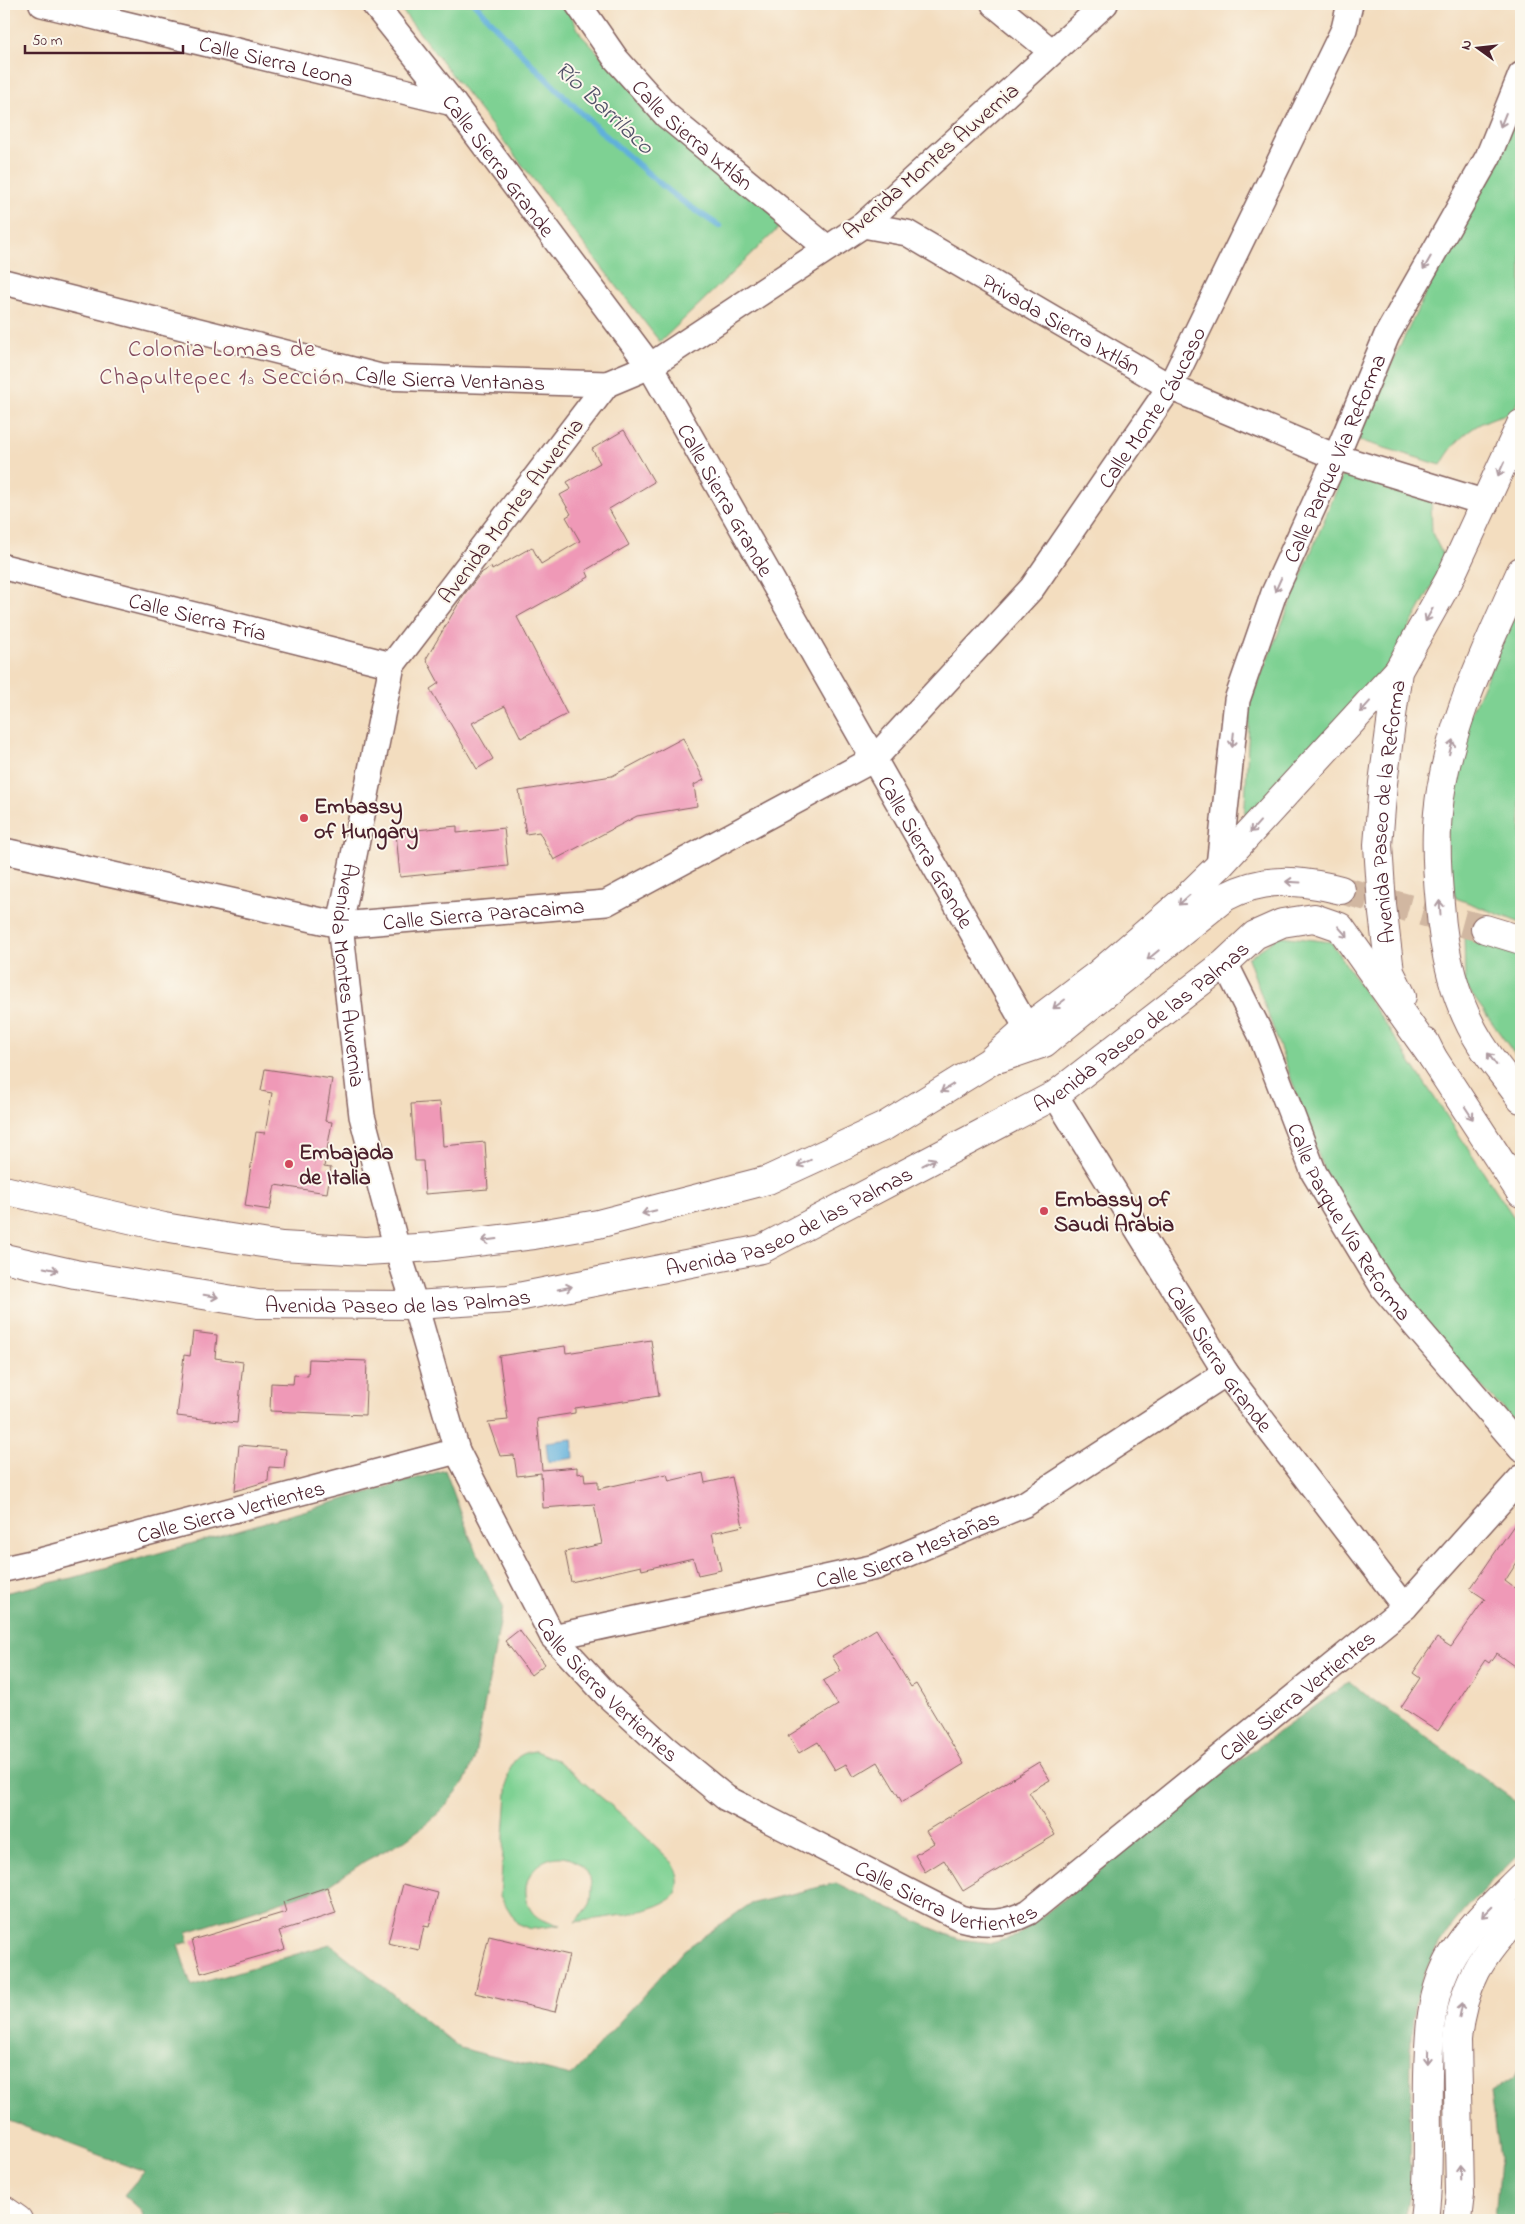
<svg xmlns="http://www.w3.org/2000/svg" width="1525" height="2224" viewBox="0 0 1525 2224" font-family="'Indie Flower',sans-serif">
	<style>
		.green { fill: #7ed193; stroke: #64785f }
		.forest { fill: #66b37d; stroke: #586954 }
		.water { fill: #60b0db; stroke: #556883 }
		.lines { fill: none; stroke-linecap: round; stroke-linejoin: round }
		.stream { stroke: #60b0db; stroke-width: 6 }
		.building { fill: #ef99b7 }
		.secondary-tunnel { stroke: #d1b7a1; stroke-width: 28; stroke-dasharray: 28 14; stroke-linecap: butt }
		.street-casing { stroke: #85625f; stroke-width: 28 }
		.secondary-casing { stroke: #85625f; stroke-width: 30 }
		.street { stroke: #fff; stroke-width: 25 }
		.secondary { stroke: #fff; stroke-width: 28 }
		.oneway { stroke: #ae9aa0 }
		.poi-dot { fill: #d1495b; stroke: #fbf7ec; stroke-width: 2 }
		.labels { text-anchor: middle; stroke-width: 4; stroke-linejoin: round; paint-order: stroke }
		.street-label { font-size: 22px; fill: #4a1f2b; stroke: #fbf7ec }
		.poi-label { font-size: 22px; font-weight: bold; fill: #4a1f2b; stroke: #fbf7ec; text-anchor: start }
		.water-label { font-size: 24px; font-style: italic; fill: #525269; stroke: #fbf7ec }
		.neighbourhood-label { font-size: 24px; letter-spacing: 1px; fill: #844a5c; stroke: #fbf7ec }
	</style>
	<rect width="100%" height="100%" fill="#fbf7ec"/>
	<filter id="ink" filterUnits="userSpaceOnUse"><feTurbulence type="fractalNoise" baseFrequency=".02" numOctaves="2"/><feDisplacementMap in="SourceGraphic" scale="10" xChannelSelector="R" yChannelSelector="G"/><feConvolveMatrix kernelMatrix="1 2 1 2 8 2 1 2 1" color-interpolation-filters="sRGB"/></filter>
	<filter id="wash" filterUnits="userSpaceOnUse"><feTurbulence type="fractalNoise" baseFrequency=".0096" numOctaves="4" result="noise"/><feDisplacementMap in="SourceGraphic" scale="20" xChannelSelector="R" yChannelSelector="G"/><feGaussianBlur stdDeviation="1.12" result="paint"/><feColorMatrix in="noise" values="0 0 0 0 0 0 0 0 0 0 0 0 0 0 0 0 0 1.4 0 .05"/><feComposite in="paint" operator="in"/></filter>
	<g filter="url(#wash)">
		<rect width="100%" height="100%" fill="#f3ddbf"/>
		<path class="green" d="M397,4H565L581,35L684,142L785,222L660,342Z
			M1521,105V394L1512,413C1479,419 1457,436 1441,465L1355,439L1448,247Z
			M1343,474L1431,501L1432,533L1446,561L1390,662L1244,825L1250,702Z
			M1521,603V923L1456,898L1447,882V813L1468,719Z
			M1464,931L1521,954V1063L1465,985Z
			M1280,936L1331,942L1521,1228V1429L1421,1321L1325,1174L1248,958Z
			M535,1751L557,1760L627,1819L673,1863C677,1872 681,1883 676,1893C664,1913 598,1918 575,1922C580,1916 587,1910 590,1904C592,1900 591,1893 592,1889C592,1883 590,1879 587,1874C569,1840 518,1861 527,1900C531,1918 544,1922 561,1925L531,1929L517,1923L500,1896L508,1777C511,1760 519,1753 535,1751Z"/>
		<path class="forest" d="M445,1470L470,1537L503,1607L474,1760L464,1783L441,1811L424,1826L405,1840L365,1861L327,1887L187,1932L189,1942L178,1945L191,1986L330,1944L460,2048L571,2076L684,1950L750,1904L836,1883L929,1927L959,1939L992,1943L1017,1936L1227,1769L1349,1682L1521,1805V1852C1461,1913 1419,1946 1411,2037L1410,2192L1405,2220H145L141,2210L124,2195L144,2172L4,2119V1593L76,1577Z
			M1521,2064V2220H1495L1500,2158L1491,2093L1514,2078Z"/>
		<path class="water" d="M572,1439L574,1458L548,1462L546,1442Z"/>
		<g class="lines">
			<path class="stream" d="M475,4C536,71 600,134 669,191C685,204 703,215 719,226"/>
		</g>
		<g id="blocks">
			<path class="building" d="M624,430L654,482L609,509L629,545L586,570L589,577L517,617L567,714L521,738L505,706L472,723L493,759L477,769L430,689L439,683L426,659L463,596L481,573L491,567L492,570L532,547L541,564L580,541L566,517L571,514L560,495L571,489L567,482L600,463L592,449Z
				M683,738L704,780L694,785L697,806L637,816L554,860L539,832L526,834L519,791L612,776Z
				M457,826V833L504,828L508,866L400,877L396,832Z
				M265,1069L332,1079L325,1121L332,1122L324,1167L331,1168L327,1193L275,1185L270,1210L245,1206L256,1132L265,1133L272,1093L261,1091Z
				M440,1102L443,1146L485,1142L488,1189L425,1194L423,1161H415L411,1104Z
				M193,1332L217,1335L215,1358L243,1362L237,1423L177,1416L184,1355L190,1356Z
				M651,1340L659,1396L575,1408V1413L537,1419L542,1470L577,1467V1474L584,1473L585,1482L598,1481V1489L667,1474L669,1481L703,1473L705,1483L732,1477L743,1526L712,1533L721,1570L698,1575L693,1558L642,1570L641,1566L571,1582L565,1552L602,1544L594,1504L543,1508L541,1473L517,1476L514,1455L500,1456L488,1422L508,1420L499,1356L565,1346L566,1353Z
				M309,1359L367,1361L365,1415L270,1411L271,1383L293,1384L294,1375L308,1376Z
				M239,1445L286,1449L284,1468L269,1467L268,1481L235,1491Z
				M1521,1515V1556L1505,1581L1521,1593V1671L1496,1653L1489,1663L1485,1660L1438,1731L1401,1707L1420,1678L1413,1673L1437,1638L1451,1647L1485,1599L1470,1589Z
				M876,1629L911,1687L916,1684L964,1764L902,1802L878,1762L853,1777L846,1764L835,1770L818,1742L799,1753L788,1736L838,1705L823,1681L841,1671L832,1656Z
				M519,1630L545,1664L531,1675L505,1641Z
				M1039,1762L1050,1780L1029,1792L1055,1835L963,1891L944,1860L925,1872L915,1855L934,1843L926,1831Z
				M403,1884L438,1893L429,1927L424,1926L419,1950L388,1943Z
				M327,1887L336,1913L279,1931L285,1949L201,1973L192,1940L286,1912L283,1902Z
				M489,1936L569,1955L555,2012L475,1993Z"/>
		</g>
	</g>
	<g filter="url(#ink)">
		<use href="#blocks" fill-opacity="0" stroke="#85625f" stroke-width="1"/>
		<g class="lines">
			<path class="secondary-tunnel" d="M1341,890L1485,929"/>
			<defs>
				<g id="street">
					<path id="s1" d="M42,4L453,103"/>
					<path id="s2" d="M374,4L453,103L650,366L1027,1028"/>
					<path id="s3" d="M578,4L616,59L666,115L827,248"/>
					<path d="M994,4L1051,51"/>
					<path id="s4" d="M1105,4L863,225L650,366L607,384L392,665L340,925L362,1116L397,1249L415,1305L457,1451L553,1637L606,1694L665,1748L726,1798L960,1918C985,1925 1006,1924 1029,1912L1405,1607L1521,1478"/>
					<path id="s5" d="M863,225L907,233L1170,387L1336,457L1486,503"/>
					<path id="s6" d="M4,282L381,377L607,384"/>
					<path id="s7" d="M4,567L392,665"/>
					<path id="s8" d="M4,851L340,925L606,903L874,759L1032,588L1170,387L1344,29L1350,4"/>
					<path id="s9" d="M1219,866L1237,700L1274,593L1336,457L1387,335L1488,157L1521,75"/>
					<path id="s10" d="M1225,963L1261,1035L1314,1173L1384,1289L1521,1449"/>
					<path id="s11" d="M1055,1095L1226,1373L1405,1607"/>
					<path id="s12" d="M4,1569L36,1562L457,1451"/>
					<path id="s13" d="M553,1637L876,1567L1025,1504L1226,1373"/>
				</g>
				<g id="secondary">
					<path d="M1521,571C1487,648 1446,728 1438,813C1435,843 1437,873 1440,904C1443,951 1455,1003 1481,1044C1493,1063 1508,1080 1521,1099"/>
					<path d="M1485,929L1521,940"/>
					<path id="s14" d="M1402,996L1390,972L1382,905L1378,845L1383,783L1398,671L1449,580L1521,424"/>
					<path d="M1425,1042L1433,1058L1521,1193"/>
					<path d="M1000,1058L1044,1043L1225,897C1265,876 1299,880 1341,890"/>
					<path d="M4,1190L164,1227L224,1237L282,1246L365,1251L435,1247L534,1235L598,1224L768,1180L885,1126L989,1062L1027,1028L1097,975L1184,900L1219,866L1398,671"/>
					<path id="s15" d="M4,1258L75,1274L258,1304L415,1305L508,1299L762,1249L1055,1095L1225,963L1255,935L1282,923L1314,918L1340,927L1433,1058"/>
					<path d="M4,2210L18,2220"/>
					<path d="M1424,2220C1430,2173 1427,2123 1428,2075C1429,2033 1430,1991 1453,1954C1471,1924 1497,1901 1521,1877"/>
					<path d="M1457,2220L1460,2194L1457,2040C1462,1984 1482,1953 1521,1914"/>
				</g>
			</defs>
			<use href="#street" class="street-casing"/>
			<use href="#secondary" class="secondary-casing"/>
			<use href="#street" class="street"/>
			<use href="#secondary" class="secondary"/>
		</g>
		<defs><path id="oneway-shaft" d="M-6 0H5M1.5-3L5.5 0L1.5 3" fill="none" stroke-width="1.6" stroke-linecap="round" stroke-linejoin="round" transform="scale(1.25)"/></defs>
		<g class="oneway">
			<use href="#oneway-shaft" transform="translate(1503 120) rotate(112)"/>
			<use href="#oneway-shaft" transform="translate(1427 263) rotate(120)"/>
			<use href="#oneway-shaft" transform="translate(1501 469) rotate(114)"/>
			<use href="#oneway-shaft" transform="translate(1278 585) rotate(114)"/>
			<use href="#oneway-shaft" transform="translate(1429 615) rotate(119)"/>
			<use href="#oneway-shaft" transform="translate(1365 707) rotate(132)"/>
			<use href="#oneway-shaft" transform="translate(1233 740) rotate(96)"/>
			<use href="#oneway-shaft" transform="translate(1451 747) rotate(-75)"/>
			<use href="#oneway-shaft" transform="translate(1255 827) rotate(132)"/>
			<use href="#oneway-shaft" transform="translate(1293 882) rotate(-177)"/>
			<use href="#oneway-shaft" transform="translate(1184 900) rotate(138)"/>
			<use href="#oneway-shaft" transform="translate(1440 908) rotate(-94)"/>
			<use href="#oneway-shaft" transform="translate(1343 932) rotate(49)"/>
			<use href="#oneway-shaft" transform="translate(1153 955) rotate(141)"/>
			<use href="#oneway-shaft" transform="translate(1059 1004) rotate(143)"/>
			<use href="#oneway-shaft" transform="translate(1492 1059) rotate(-126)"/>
			<use href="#oneway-shaft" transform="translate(947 1088) rotate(148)"/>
			<use href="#oneway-shaft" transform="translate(1469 1113) rotate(57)"/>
			<use href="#oneway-shaft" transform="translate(929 1162) rotate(-28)"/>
			<use href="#oneway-shaft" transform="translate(804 1163) rotate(155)"/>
			<use href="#oneway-shaft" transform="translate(649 1212) rotate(166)"/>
			<use href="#oneway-shaft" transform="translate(489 1240) rotate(173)"/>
			<use href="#oneway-shaft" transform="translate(51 1269) rotate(12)"/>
			<use href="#oneway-shaft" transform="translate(565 1288) rotate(-11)"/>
			<use href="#oneway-shaft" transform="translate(211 1296) rotate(9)"/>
			<use href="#oneway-shaft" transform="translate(1487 1912) rotate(135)"/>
			<use href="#oneway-shaft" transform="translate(1461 2010) rotate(-78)"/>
			<use href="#oneway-shaft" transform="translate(1428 2057) rotate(91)"/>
			<use href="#oneway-shaft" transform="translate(1460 2172) rotate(-92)"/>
		</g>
	</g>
	<g class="poi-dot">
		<circle cx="304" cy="818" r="5"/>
		<circle cx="289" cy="1164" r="5"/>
		<circle cx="1044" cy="1211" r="5"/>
	</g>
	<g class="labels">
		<g class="street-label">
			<text dy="8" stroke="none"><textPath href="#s1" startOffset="241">Calle Sierra Leona</textPath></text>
			<text dy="8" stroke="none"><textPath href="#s3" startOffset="175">Calle Sierra Ixtlán</textPath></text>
			<text transform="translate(930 160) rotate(-41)" y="8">Avenida Montes Auvernia</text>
			<text dy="8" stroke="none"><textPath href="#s2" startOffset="204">Calle Sierra Grande</textPath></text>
			<text dy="8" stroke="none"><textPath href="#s5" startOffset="224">Privada Sierra Ixtlán</textPath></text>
			<text dy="8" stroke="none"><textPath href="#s6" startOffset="458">Calle Sierra Ventanas</textPath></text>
			<text dy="8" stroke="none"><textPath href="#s8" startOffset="1365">Calle Monte Cáucaso</textPath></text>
			<text dy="8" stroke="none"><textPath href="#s9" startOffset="428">Calle Parque Vía Reforma</textPath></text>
			<text dy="8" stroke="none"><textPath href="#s2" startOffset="609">Calle Sierra Grande</textPath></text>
			<text transform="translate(510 510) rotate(-53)" y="8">Avenida Montes Auvernia</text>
			<text dy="8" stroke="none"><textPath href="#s7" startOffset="200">Calle Sierra Fría</textPath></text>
			<text dy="8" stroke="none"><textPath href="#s14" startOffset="188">Avenida Paseo de la Reforma</textPath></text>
			<text dy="8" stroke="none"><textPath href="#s2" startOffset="1014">Calle Sierra Grande</textPath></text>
			<text dy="8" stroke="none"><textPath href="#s8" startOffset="488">Calle Sierra Paracaima</textPath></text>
			<text dy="8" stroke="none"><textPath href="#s4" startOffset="1299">Avenida Montes Auvernia</textPath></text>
			<text dy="8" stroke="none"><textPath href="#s15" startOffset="1208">Avenida Paseo de las Palmas</textPath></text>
			<text dy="8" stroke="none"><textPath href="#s15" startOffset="802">Avenida Paseo de las Palmas</textPath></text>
			<text dy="8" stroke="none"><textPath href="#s10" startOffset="288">Calle Parque Vía Reforma</textPath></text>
			<text dy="8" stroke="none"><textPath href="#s15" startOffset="398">Avenida Paseo de las Palmas</textPath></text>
			<text dy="8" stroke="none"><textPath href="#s11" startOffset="311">Calle Sierra Grande</textPath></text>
			<text dy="8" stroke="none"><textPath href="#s12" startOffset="234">Calle Sierra Vertientes</textPath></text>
			<text dy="8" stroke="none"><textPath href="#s13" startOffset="366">Calle Sierra Mestañas</textPath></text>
			<text dy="8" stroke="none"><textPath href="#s4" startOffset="2074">Calle Sierra Vertientes</textPath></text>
			<text dy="8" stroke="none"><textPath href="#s4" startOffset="2914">Calle Sierra Vertientes</textPath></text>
			<text dy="8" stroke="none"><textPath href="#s4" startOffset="2479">Calle Sierra Vertientes</textPath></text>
		</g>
		<g class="poi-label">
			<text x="314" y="813">Embassy<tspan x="314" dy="25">of Hungary</tspan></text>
			<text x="299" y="1159">Embajada<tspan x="299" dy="25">de Italia</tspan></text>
			<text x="1054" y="1206">Embassy of<tspan x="1054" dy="25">Saudi Arabia</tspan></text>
		</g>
		<g class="water-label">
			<text transform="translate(605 107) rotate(43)" y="8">Río Barrilaco</text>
		</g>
		<g class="neighbourhood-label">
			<text x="222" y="356">Colonia Lomas de<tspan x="222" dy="28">Chapultepec 1ª Sección</tspan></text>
		</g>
	</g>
	<rect width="1525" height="2224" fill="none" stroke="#fbf7ec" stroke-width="20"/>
	<g transform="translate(1478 48) rotate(285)" stroke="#fbf7ec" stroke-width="4" paint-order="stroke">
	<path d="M0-4L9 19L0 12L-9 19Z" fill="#4a1f2b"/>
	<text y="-8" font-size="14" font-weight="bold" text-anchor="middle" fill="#4a1f2b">N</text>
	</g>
	<path d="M25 45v8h158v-8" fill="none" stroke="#4a1f2b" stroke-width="2.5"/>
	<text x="32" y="45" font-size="15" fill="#4a1f2b" stroke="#fbf7ec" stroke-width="4" paint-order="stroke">50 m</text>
</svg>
